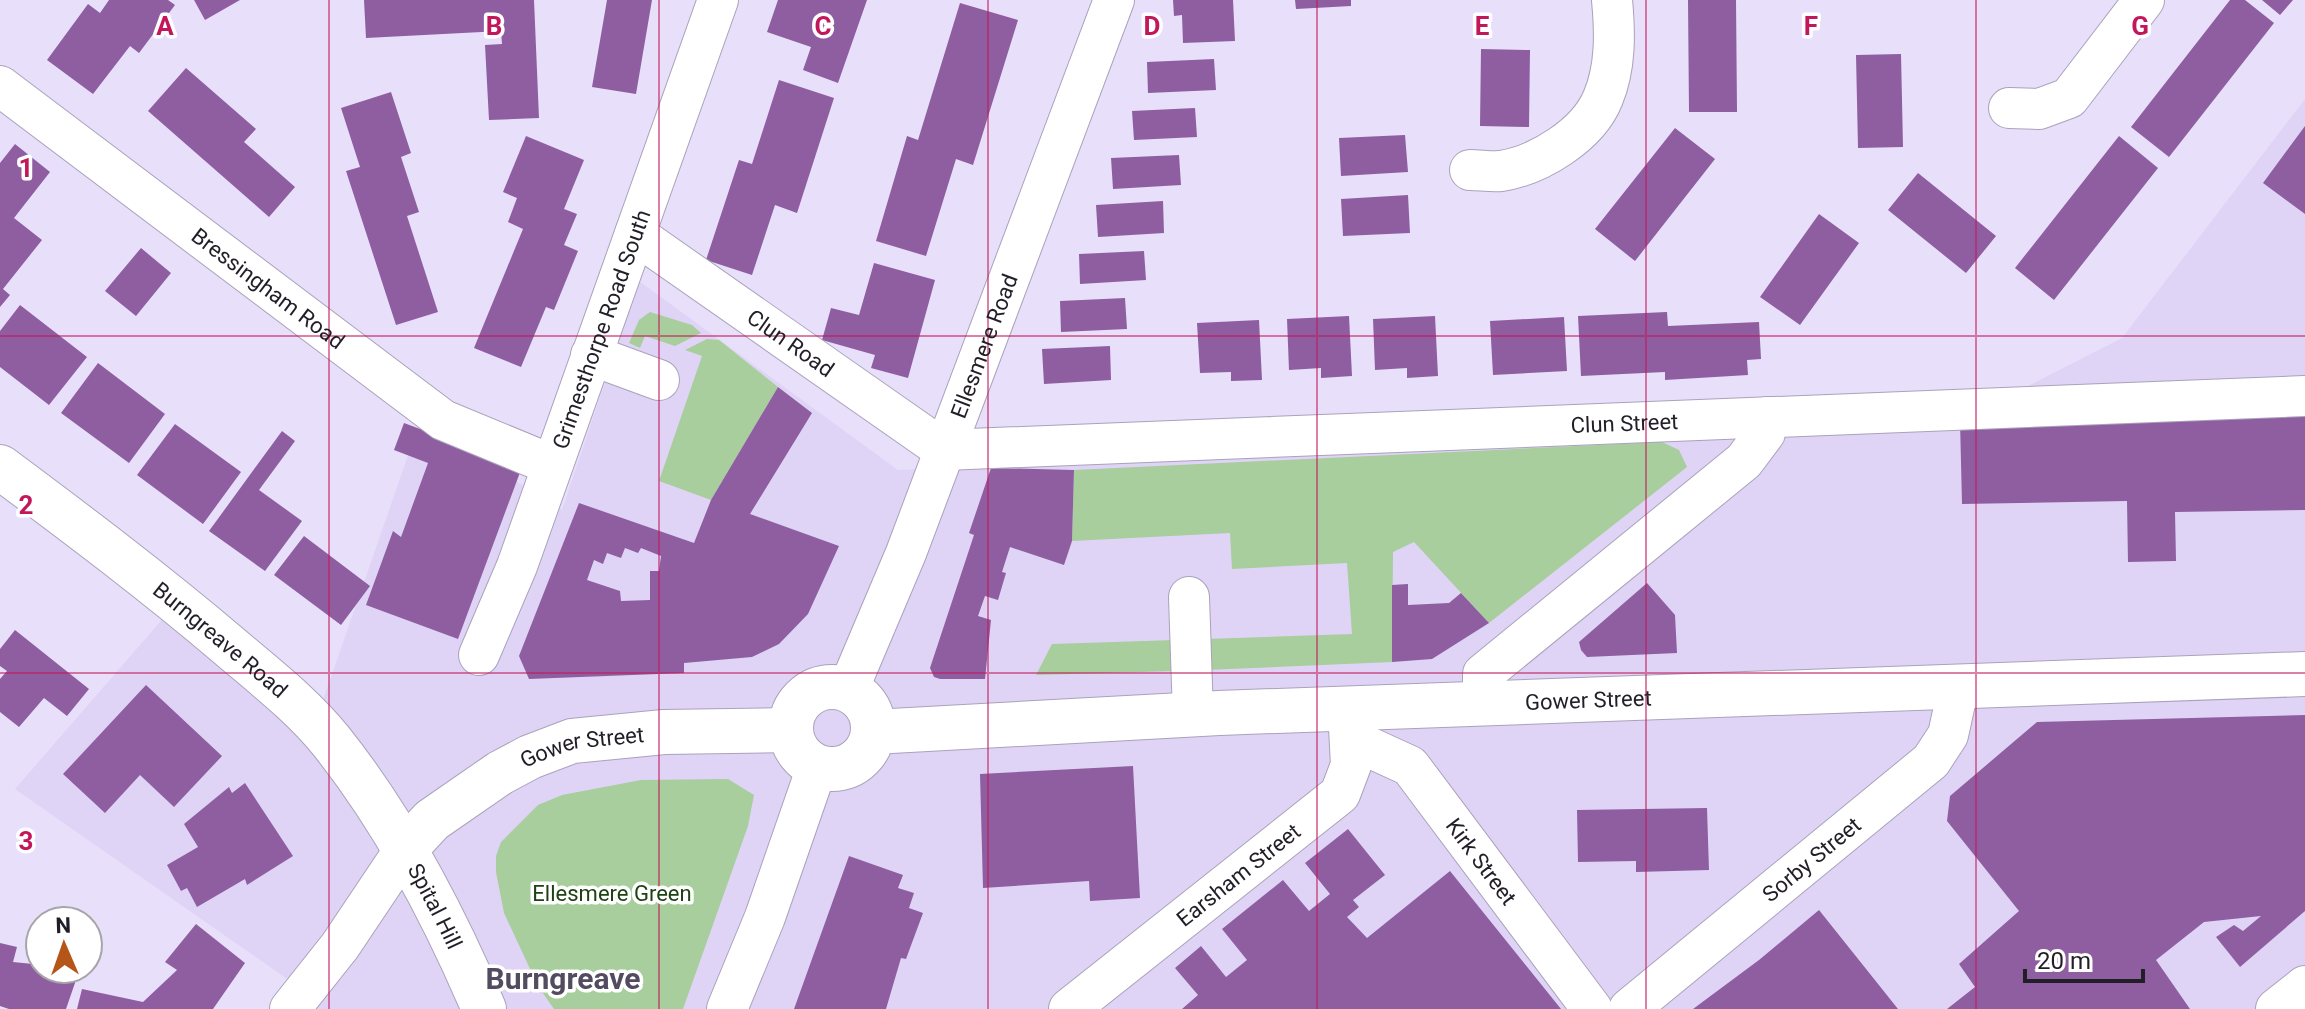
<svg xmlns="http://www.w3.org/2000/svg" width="2305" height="1009" viewBox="0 0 2305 1009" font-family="Roboto,sans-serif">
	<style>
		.built { fill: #dfd4f6 }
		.green { fill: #a7ce9c }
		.building { fill: #8e5ea0; fill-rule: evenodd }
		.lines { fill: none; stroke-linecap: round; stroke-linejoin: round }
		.minor-casing { stroke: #aaa2bb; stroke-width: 42 }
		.major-casing { stroke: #aaa2bb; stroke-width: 46 }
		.minor { stroke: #fff; stroke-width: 40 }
		.major { stroke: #fff; stroke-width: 44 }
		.grid { fill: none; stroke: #c2185b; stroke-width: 2; stroke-opacity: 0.55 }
		.labels { text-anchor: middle; stroke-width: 7; stroke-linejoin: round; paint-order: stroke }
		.street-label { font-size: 22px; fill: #221e28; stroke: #fff }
		.park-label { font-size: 22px; fill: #1e4212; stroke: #fff }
		.district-label { font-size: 30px; font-weight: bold; fill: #534c61; stroke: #fff }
		.grid-label { font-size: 26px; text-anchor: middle; font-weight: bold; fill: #c2185b; stroke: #fff; stroke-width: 7; stroke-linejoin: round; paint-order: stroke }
	</style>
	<rect width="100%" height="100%" fill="#e8dffa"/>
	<path class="built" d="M2305,99V1009H308L303,990L15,789L173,607L321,706L420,421L562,510L639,281L898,470L1960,421L2122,338Z"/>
	<path class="green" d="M650,312L692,325L701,333L675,346L645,336L640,348L629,343L639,320Z
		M707,339L719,340L778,387L711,500L659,481L702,356L685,350Z
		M1662,442L1679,450L1687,467L1489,623L1414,542L1393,552L1392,662L1205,670L1206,639L1352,634L1347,563L1232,569L1230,533L1072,541L1074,470Z
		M1175,640V671L1036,675L1052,644Z
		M728,779L754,795L748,826L683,1009H554L538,986L504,913L496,872V856L501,842L538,805L562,795L641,780Z"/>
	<path class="building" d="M109,0H168L175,5L139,53L130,46L93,94L47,60L88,4L100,13Z
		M194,0H240L205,20Z
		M364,0H534L539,118L489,120L485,45L502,44L501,31L366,38Z
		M607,0H652L636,94L592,87Z
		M778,0H867L838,83L803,70L811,47L767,32Z
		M1173,0H1233L1235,41L1183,43L1182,15L1174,16Z
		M1295,0H1351V6L1296,9Z
		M1688,0H1736L1737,112H1689Z
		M2230,0H2245L2274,23L2169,157L2131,127Z
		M2262,0H2293L2280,15Z
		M960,3L1018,20L973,165L956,159L926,256L876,241L907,136L918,140Z
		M1481,49L1530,50L1529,127L1480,126Z
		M1901,54L1903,147L1858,148L1856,55Z
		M1214,59L1216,90L1148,93L1147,62Z
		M186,68L256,129L244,142L295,187L269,217L148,111Z
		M779,80L834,98L797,213L775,205L752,275L706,260L739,160L752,164Z
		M391,92L411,153L401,157L419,212L407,216L438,312L396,325L346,171L360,167L341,108Z
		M1195,108L1197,137L1134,140L1132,111Z
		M2305,126V214L2263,183Z
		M1675,128L1715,159L1635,261L1595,229Z
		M1405,135L1408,172L1341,176L1339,138Z
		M526,136L584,160L564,209L577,214L564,245L578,251L554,310L546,307L521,367L474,348L523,229L508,222L517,198L503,192Z
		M2119,136L2158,168L2054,300L2015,268Z
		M15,144L50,172L14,218L42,240L3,289L10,295L0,307V163Z
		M1179,155L1181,185L1113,189L1111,158Z
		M1918,173L1996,236L1966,273L1888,210Z
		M1408,195L1410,233L1343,236L1341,199Z
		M1163,201L1164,233L1098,237L1096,205Z
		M1819,214L1859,243L1800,325L1760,297Z
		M141,248L171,273L136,316L105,291Z
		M1144,251L1146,280L1080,284L1079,254Z
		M874,263L935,280L908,378L871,368L875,355L822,340L831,308L859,315Z
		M1125,298L1127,329L1061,332L1060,301Z
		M20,305L87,357L49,405L0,367V331Z
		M1667,312L1668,326L1759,322L1761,359L1747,360L1748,375L1665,380V372L1581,376L1578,316Z
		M1349,316L1352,376L1321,378V368L1289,370L1287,319Z
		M1435,316L1438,376L1407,378V368L1375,370L1373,319Z
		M1564,317L1567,371L1493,375L1490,321Z
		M1259,320L1262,380L1231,381V372L1200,373L1197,323Z
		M1110,346L1111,380L1044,384L1042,349Z
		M98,363L165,414L129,463L61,413Z
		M778,387L812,413L750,514L839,546L808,614L779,644L752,657L684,663V673L529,679L519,656L579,503L694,543L711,500ZM625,548L638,553L641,548L661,556L659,571H650V600L621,601L620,591L587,580L594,560L603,564L607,553L621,558Z
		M2305,415V510L2175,512L2176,561L2128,562L2127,501L1962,504L1960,421Z
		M404,423L522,467L458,639L366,605L393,531L401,537L428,463L394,450Z
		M175,424L241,472L203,524L137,475Z
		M282,431L295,441L259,490L302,521L265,571L209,531Z
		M991,468L1074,470L1072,541L1064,565L1010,547L1002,572L1006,573L998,600L985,596L978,616L991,620L985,679H940L934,677L930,668L974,535L969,533Z
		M304,536L370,586L341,625L274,575Z
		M1647,583L1675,615L1677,653L1587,657L1581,650L1579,642Z
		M1408,584V605L1449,603L1461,593L1489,623L1432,659L1392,662V585Z
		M15,630L89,689L67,716L44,698L19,727L0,712V679L7,671L0,666V649Z
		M146,685L222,756L174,807L140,775L105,813L63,774Z
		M2305,715V911L2240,967L2216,937L2234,925L2243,931L2261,916L2204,922L2156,960L2190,1009H1947L1975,987L1959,964L2019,911L1947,821L1950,796L2037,722Z
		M1133,766L1140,898L1090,901L1089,881L983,888L980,774Z
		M245,783L293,856L247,885L245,879L197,907L187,888L181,891L167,865L198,847L184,824L229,787L232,793Z
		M1707,808L1709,870L1636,872V861L1578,862L1577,810Z
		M1348,829L1385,875L1353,900L1359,907L1347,917L1367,938L1450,871L1561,1009H1182L1198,995L1175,968L1201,946L1226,977L1247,960L1222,929L1283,880L1309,911L1330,894L1305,863Z
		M849,856L903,875L898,888L914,893L909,908L923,913L906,959L901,958L886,1009H794Z
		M1819,910L1898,1009H1693L1759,960Z
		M196,924L245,963L213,1009H77L82,989L143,1002L177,970L165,962Z
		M0,943L17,947L13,962L33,964L37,954L40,955V969H67L66,974L76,980L66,1009H9L0,1006Z"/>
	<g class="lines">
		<defs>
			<g id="minor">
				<path id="s1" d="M0,86L443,420L552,465"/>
				<path d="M2009,108L2039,109L2069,98L2144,0"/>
				<path d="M1470,170C1480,170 1491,172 1501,171C1539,165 1588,135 1603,98C1616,67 1615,32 1612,0"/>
				<path id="s2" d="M635,234L944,450L2305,396"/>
				<path d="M591,355L659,380"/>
				<path d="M1189,597L1193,715"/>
				<path id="s3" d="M479,655L517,566L718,0"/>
				<path id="s4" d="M848,690L906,553L1114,0"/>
				<path d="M1483,705V674L1744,461L1765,433L1767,417"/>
				<path id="s5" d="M1351,739L1410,766L1592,1009"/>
				<path d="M290,1009L340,946L405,849"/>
				<path d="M727,1009L765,917L817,767"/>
				<path id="s6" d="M1069,1009L1340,794L1351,765L1348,709"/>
				<path id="s7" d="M1629,1009L1931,761L1948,735L1959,685"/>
				<path d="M2276,1009L2305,986"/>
			</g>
			<g id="major">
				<path id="s8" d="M0,467C78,525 155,583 229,646C264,676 302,705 331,741C395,821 444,915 484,1009"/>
				<circle cx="832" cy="728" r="41"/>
				<path id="s9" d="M873,732L1219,713L2305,674"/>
				<path id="s10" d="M405,849L432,820L500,773L530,757L572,741L664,732L790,730"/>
			</g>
		</defs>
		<use href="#minor" class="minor-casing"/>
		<use href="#major" class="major-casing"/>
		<use href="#minor" class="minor"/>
		<use href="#major" class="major"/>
	</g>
	<path class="grid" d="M329,0V1009M659,0V1009M988,0V1009M1317,0V1009M1646,0V1009M1976,0V1009M0,336H2305M0,673H2305"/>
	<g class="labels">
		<g class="street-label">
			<text dy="8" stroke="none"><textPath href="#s1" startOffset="336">Bressingham Road</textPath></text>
			<text dy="8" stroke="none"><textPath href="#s3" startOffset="348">Grimesthorpe Road South</textPath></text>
			<text dy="8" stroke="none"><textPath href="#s2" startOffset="190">Clun Road</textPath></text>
			<text dy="8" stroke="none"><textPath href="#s4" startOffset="370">Ellesmere Road</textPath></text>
			<text dy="8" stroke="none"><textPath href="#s2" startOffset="1058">Clun Street</textPath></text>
			<text dy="8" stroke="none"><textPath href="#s8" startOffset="280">Burngreave Road</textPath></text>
			<text dy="8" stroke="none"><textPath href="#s9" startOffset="716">Gower Street</textPath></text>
			<text dy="8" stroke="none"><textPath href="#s10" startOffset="210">Gower Street</textPath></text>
			<text dy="8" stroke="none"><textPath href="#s7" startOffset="236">Sorby Street</textPath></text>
			<text dy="8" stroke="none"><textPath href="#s5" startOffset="184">Kirk Street</textPath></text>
			<text dy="8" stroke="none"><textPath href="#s6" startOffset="216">Earsham Street</textPath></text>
			<text dy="8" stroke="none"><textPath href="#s8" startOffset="626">Spital Hill</textPath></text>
		</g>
		<g class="park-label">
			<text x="612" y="901">Ellesmere Green</text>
		</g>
		<g class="district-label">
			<text x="563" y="989">Burngreave</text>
		</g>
	</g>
	<g class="grid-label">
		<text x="165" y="35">A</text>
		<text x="494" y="35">B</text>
		<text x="823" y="35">C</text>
		<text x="1152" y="35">D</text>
		<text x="1482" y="35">E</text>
		<text x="1811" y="35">F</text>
		<text x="2140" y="35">G</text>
		<text x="26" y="177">1</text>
		<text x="26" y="514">2</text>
		<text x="26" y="850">3</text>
	</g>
	<g transform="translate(64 945) rotate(358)"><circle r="38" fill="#ffffff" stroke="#a7a5a9" stroke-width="2"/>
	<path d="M0-6L14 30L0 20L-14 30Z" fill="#b65518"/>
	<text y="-12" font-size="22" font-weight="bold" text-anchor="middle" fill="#221e28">N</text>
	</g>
	<path d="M2025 969v12h118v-12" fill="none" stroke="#221e28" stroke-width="4"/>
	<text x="2037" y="969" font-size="24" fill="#221e28" stroke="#ffffff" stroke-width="6" paint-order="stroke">20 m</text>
</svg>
